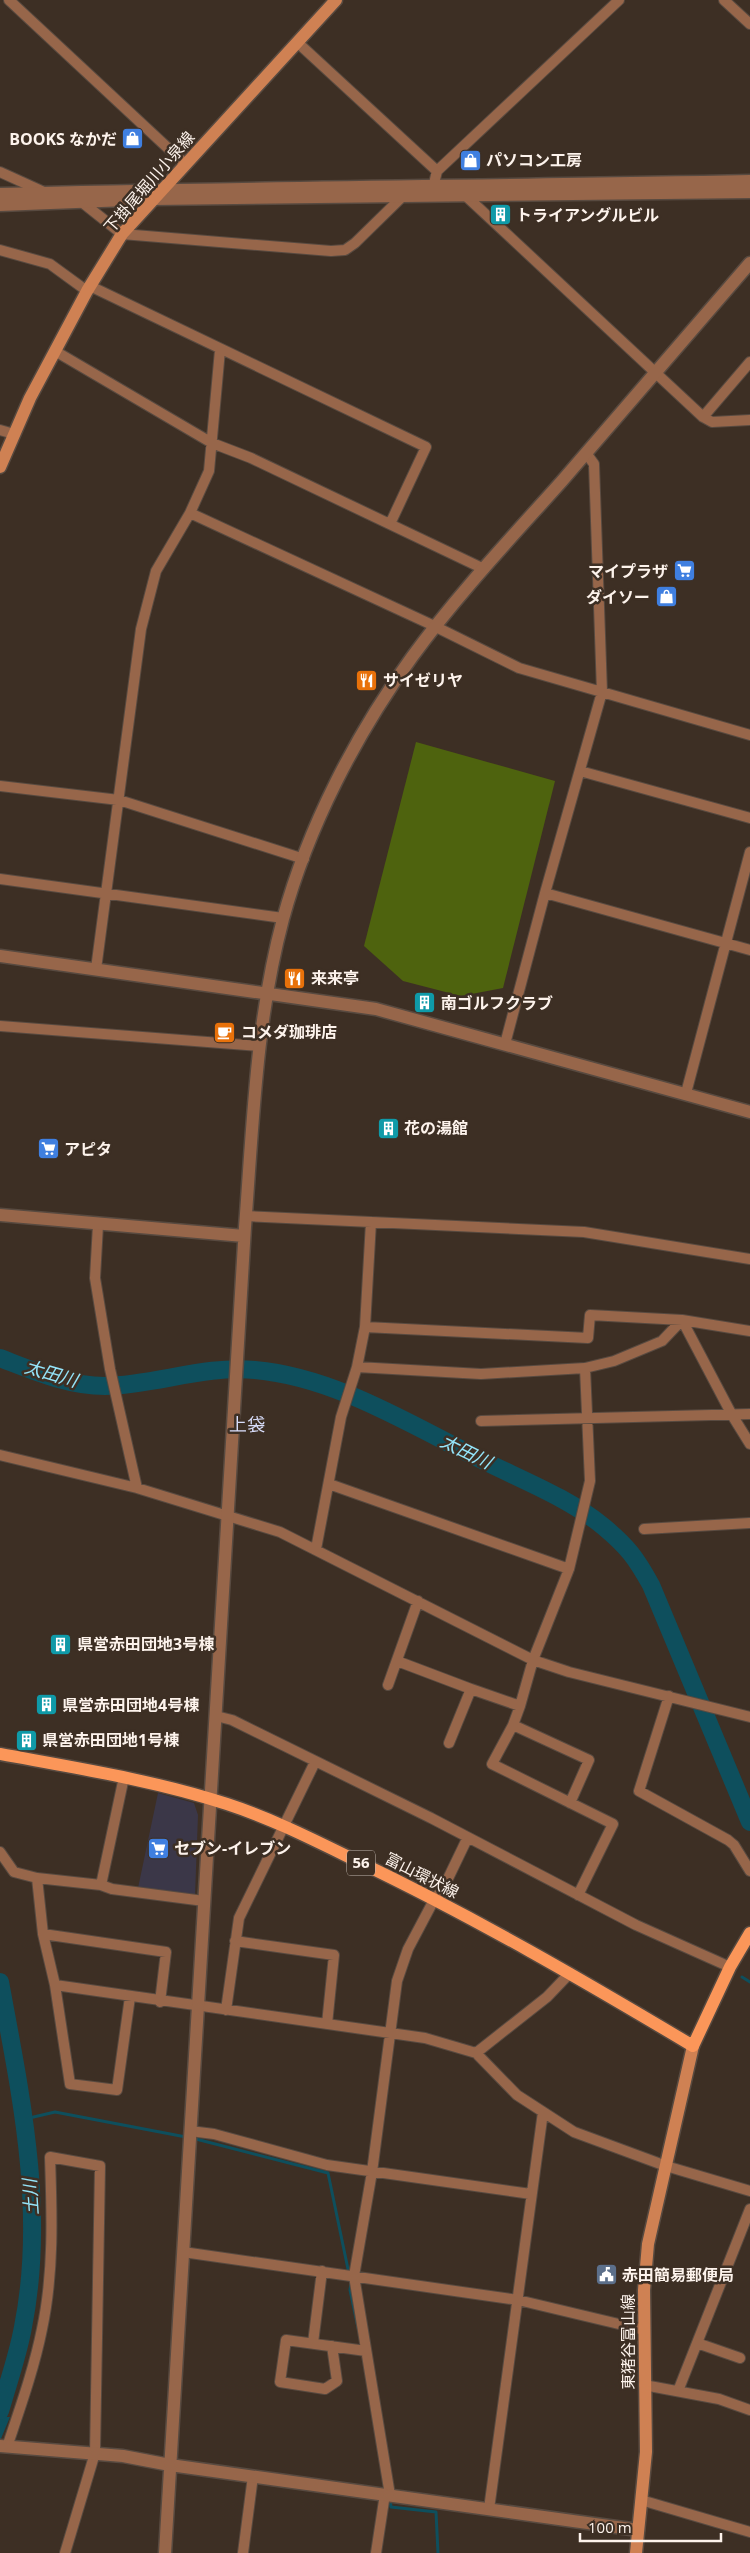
<svg xmlns="http://www.w3.org/2000/svg" width="750" height="2553" viewBox="0 0 750 2553" font-family="'Open Sans','Noto Sans JP',sans-serif">
	<style>
		.commercial { fill: #3b3748 }
		.green { fill: #4e630e }
		.water { fill: #0e4f5d }
		.lines { fill: none; stroke-linecap: round; stroke-linejoin: round }
		.stream { stroke: #0e4f5d; stroke-width: 3 }
		.river { stroke: #0e4f5d; stroke-width: 18 }
		.minor-casing { stroke: #584a40; stroke-width: 12 }
		.tertiary-casing { stroke: #584a40; stroke-width: 15 }
		.secondary-casing { stroke: #584a40; stroke-width: 15 }
		.primary-casing { stroke: #584a40; stroke-width: 15 }
		.minor { stroke: #97664a; stroke-width: 10 }
		.tertiary { stroke: #97664a; stroke-width: 12 }
		.secondary { stroke: #cf8153; stroke-width: 12 }
		.primary { stroke: #fb9659; stroke-width: 12 }
		.labels { text-anchor: middle; stroke-width: 5; stroke-linejoin: round; paint-order: stroke }
		.shield { fill: #3d2f24; stroke: #c3b8b0; stroke-width: 1 }
		.shield-label { font-size: 15px; font-weight: bold; fill: #fdf3ec }
		.poi-label { font-size: 16px; font-weight: bold; fill: #fdf3ec; stroke: #3d2f24; text-anchor: start }
		.street-label { font-size: 16px; fill: #fdf3ec; stroke: #3d2f24 }
		.water-label { font-size: 18px; font-style: italic; fill: #94e4f9; stroke: #3d2f24 }
		.neighbourhood-label { font-size: 18px; fill: #d8ddfa; stroke: #3d2f24 }
	</style>
	<rect width="100%" height="100%" fill="#3d2f24"/>
	<path class="commercial" d="M158,1793L194,1803L198,1815L195,1896L138,1888Z"/>
	<path class="green" d="M416,742L555,781L503,988L461,996L403,981L364,946Z"/>
	<path class="water" d="M0,2417H10L0,2441Z"/>
	<g class="lines">
		<path class="stream" d="M742,1977L750,1982
			M25,2119L55,2112L186,2137
			M192,2138L328,2173L349,2274
			M351,2282L350,2290L358,2328
			M390,2498L391,2507L436,2512L438,2553"/>
		<path class="river" d="M0,1358C34,1371 68,1386 105,1386C156,1385 204,1365 255,1370C335,1377 411,1425 482,1460C522,1480 569,1498 604,1527C628,1547 636,1558 651,1585L750,1822
			M0,1982C21,2096 46,2211 23,2327C18,2355 8,2383 0,2411"/>
		<defs>
			<path id="minor" d="M9,0L185,164
				M724,0L750,24
				M297,42L437,171
				M0,172L44,192
				M432,192L437,171L619,0
				M466,196L703,417L712,422L750,420
				M83,203L122,234L331,251L345,250L355,243L403,196
				M0,250L50,264L87,291
				M90,286L426,447L390,524
				M55,351L212,443L251,458L484,569
				M703,417L750,362
				M0,430L14,434
				M190,513L430,624L519,668L750,735
				M580,771L750,818
				M0,786L119,800L304,859
				M0,879L283,918
				M545,893L750,950
				M96,969L141,629L156,571L190,513L209,471L220,350
				M0,1026L258,1046
				M505,1044L545,893L602,692L594,464L586,453
				M686,1093L750,852
				M245,1216L584,1232L750,1259
				M98,1225L95,1278L110,1369L137,1488
				M365,1327L588,1338L590,1315L682,1320L750,1331
				M357,1367L365,1327L371,1222
				M585,1368L614,1361L662,1341L682,1320L732,1415L750,1444
				M481,1421L750,1414
				M0,1455L137,1488L280,1532L533,1660L569,1672L750,1717
				M329,1484L569,1569
				M644,1529L750,1523
				M316,1549L341,1417L357,1367L481,1374L585,1368L590,1481L569,1569L533,1660L520,1706
				M397,1661L471,1689
				M388,1685L418,1601
				M669,1696L639,1791L728,1840L734,1845L750,1871
				M216,1716L232,1720L431,1818L636,1925L730,1967
				M449,1743L471,1689L520,1706L513,1725
				M570,1803L589,1760L513,1725L492,1764L613,1824L578,1895
				M0,1852L14,1872L37,1878L43,1934L55,1985L425,2038L476,2053L517,2095L574,2132L666,2166L750,2191
				M37,1878L101,1885L124,1777
				M101,1885L112,1889L204,1901
				M43,1934L166,1952L160,2002
				M235,1941L334,1955L327,2024
				M55,1985L70,2084L117,2090L130,1997
				M226,2010L239,1918L315,1762
				M476,2053L547,1997L570,1973
				M190,2131L214,2134L327,2165L531,2194
				M183,2252L518,2300L644,2330
				M313,2343L322,2271
				M697,2343L740,2358
				M332,2346L337,2381L325,2389L280,2382L286,2340L366,2351
				M644,2385L719,2399L750,2410
				M678,2391L750,2209
				M7,2447C20,2408 34,2369 42,2329C54,2273 52,2214 50,2157L100,2166L95,2453L65,2553
				M390,2495L354,2276L372,2172L397,1981L408,1949L435,1898L442,1891L467,1839
				M641,2500L750,2532
				M489,2509L543,2112
				M243,2553L253,2476
				M376,2553L385,2494"/>
			<path id="tertiary" d="M0,194C250,187 500,186 750,181
				M0,205L152,199L750,192
				M0,956L376,1009L750,1112
				M0,1215L244,1236
				M0,2446L123,2456L170,2465L638,2530
				M165,2553L245,1227C253,1123 256,1020 283,919C308,827 356,734 412,657C457,595 511,538 562,481C625,408 687,335 750,263"/>
			<path id="secondary" d="M0,467L30,398L87,291L122,234L336,0
				M636,2553L646,2452L644,2290L648,2244L693,2046"/>
			<path id="primary" d="M0,1754C76,1768 153,1780 227,1804C273,1819 316,1841 359,1862C474,1917 584,1981 693,2046L730,1967L750,1933"/>
		</defs>
		<use href="#minor" class="minor-casing"/>
		<use href="#tertiary" class="tertiary-casing"/>
		<use href="#secondary" class="secondary-casing"/>
		<use href="#primary" class="primary-casing"/>
		<use href="#minor" class="minor"/>
		<use href="#tertiary" class="tertiary"/>
		<use href="#secondary" class="secondary"/>
		<use href="#primary" class="primary"/>
	</g>
	<defs>
		<symbol id="shop-square" viewBox="-11 -11 22 22"><rect x="-9" y="-9" width="18" height="18" rx="4" fill="#3f7fe0" stroke="#3d2f24"/><path d="M-5-2.5h2.3a2.7 3.5 0 0 1 5.4 0H5L5.5 6h-11ZM-1.5-2.5h3a1.5 2.3 0 0 0-3 0Z" fill="#fff"/></symbol>
		<symbol id="building-square" viewBox="-11 -11 22 22"><rect x="-9" y="-9" width="18" height="18" rx="4" fill="#0f9aa8" stroke="#3d2f24"/><path d="M-4-6H4V6H1V3H-1V6H-4ZM-2.5-4.3h1.7v1.8h-1.7ZM.8-4.3h1.7v1.8H.8ZM-2.5-1h1.7V.8h-1.7ZM.8-1h1.7V.8H.8Z" fill="#fff"/></symbol>
		<symbol id="supermarket-square" viewBox="-11 -11 22 22"><rect x="-9" y="-9" width="18" height="18" rx="4" fill="#3f7fe0" stroke="#3d2f24"/><path d="M-6-5.5h2.5l.6 2H6L4.5 2H-2.5L-4.4-4H-6ZM-1.5 3.2a1.3 1.3 0 1 0 .1 0ZM3 3.2a1.3 1.3 0 1 0 .1 0Z" fill="#fff"/></symbol>
		<symbol id="restaurant-square" viewBox="-11 -11 22 22"><rect x="-9" y="-9" width="18" height="18" rx="4" fill="#e8710a" stroke="#3d2f24"/><path d="M-5-6h1v4h1v-4h1v4h1v-4h1v5L-1.5 .5V6h-2V.5L-5-1ZM5-6V6H3V1.5H1.5Q1.5-4 5-6Z" fill="#fff"/></symbol>
		<symbol id="cafe-square" viewBox="-11 -11 22 22"><rect x="-9" y="-9" width="18" height="18" rx="4" fill="#e8710a" stroke="#3d2f24"/><path d="M-5.5-4.5H6V0H3Q3 3.5 0 3.5H-2.5Q-5.5 3.5-5.5 0ZM3-3.2v2h1.7v-2ZM-6 4.5H4V6H-6Z" fill="#fff"/></symbol>
		<symbol id="civic-square" viewBox="-11 -11 22 22"><rect x="-9" y="-9" width="18" height="18" rx="4" fill="#5c6f8a" stroke="#3d2f24"/><path d="M-.6-6.5H3V-4.5H.6V-3L4-1V1h2V6H-6V1h2V-1L-.6-3ZM-1.2 2.5V6h2.4V2.5Z" fill="#fff"/></symbol>
	</defs>
	<g fill-rule="evenodd">
		<use href="#shop-square" x="120" y="126" width="25" height="25"/>
		<use href="#shop-square" x="458" y="148" width="25" height="25"/>
		<use href="#building-square" x="488" y="202" width="25" height="25"/>
		<use href="#supermarket-square" x="672" y="558" width="25" height="25"/>
		<use href="#shop-square" x="654" y="584" width="25" height="25"/>
		<use href="#restaurant-square" x="354" y="668" width="25" height="25"/>
		<use href="#restaurant-square" x="282" y="966" width="25" height="25"/>
		<use href="#building-square" x="412" y="990" width="25" height="25"/>
		<use href="#cafe-square" x="212" y="1020" width="25" height="25"/>
		<use href="#building-square" x="376" y="1116" width="25" height="25"/>
		<use href="#supermarket-square" x="36" y="1136" width="25" height="25"/>
		<use href="#building-square" x="48" y="1632" width="25" height="25"/>
		<use href="#building-square" x="34" y="1692" width="25" height="25"/>
		<use href="#building-square" x="14" y="1728" width="25" height="25"/>
		<use href="#supermarket-square" x="146" y="1836" width="25" height="25"/>
		<use href="#civic-square" x="594" y="2262" width="25" height="25"/>
	</g>
	<g class="labels">
		<rect class="shield" x="347" y="1850.5" width="28" height="25" rx="4"/>
		<g class="shield-label">
			<text x="361" y="1868">56</text>
		</g>
		<g class="poi-label">
			<text x="117" y="145" text-anchor="end">BOOKS なかだ</text>
			<text x="486" y="166">パソコン工房</text>
			<text x="516" y="221">トライアングルビル</text>
			<text x="668" y="577" text-anchor="end">マイプラザ</text>
			<text x="650" y="603" text-anchor="end">ダイソー</text>
			<text x="383" y="686">サイゼリヤ</text>
			<text x="311" y="984">来来亭</text>
			<text x="441" y="1009">南ゴルフクラブ</text>
			<text x="241" y="1038">コメダ珈琲店</text>
			<text x="404" y="1134">花の湯館</text>
			<text x="64" y="1155">アピタ</text>
			<text x="77" y="1650">県営赤田団地3号棟</text>
			<text x="62" y="1711">県営赤田団地4号棟</text>
			<text x="42" y="1746">県営赤田団地1号棟</text>
			<text x="174" y="1854">セブン-イレブン</text>
			<text x="622" y="2281">赤田簡易郵便局</text>
		</g>
		<g class="street-label">
			<text transform="translate(149 182) rotate(-49)" y="6">下掛尾堀川小泉線</text>
			<text transform="translate(422 1875) rotate(27)" y="6">富山環状線</text>
			<text transform="translate(628 2342) rotate(-90)" y="6">東猪谷富山線</text>
		</g>
		<g class="water-label">
			<text transform="translate(51 1374) rotate(16)" y="6">太田川</text>
			<text transform="translate(466 1452) rotate(26)" y="6">太田川</text>
			<text transform="translate(31 2197) rotate(-94)" y="6">土川</text>
		</g>
		<g class="neighbourhood-label">
			<text x="247" y="1431">上袋</text>
		</g>
	</g>
	<path d="M580 2533v8h141v-8" fill="none" stroke="#fdf3ec" stroke-width="2.5"/>
	<text x="588" y="2533" font-size="15" fill="#fdf3ec" stroke="#3d2f24" stroke-width="4" paint-order="stroke">100 m</text>
</svg>
